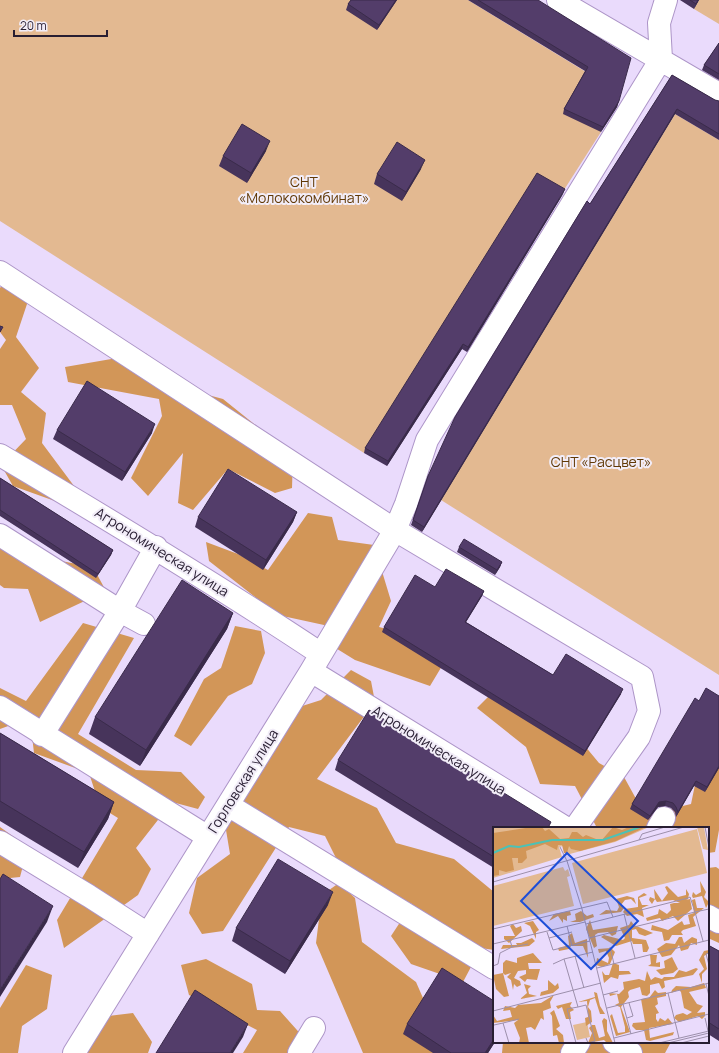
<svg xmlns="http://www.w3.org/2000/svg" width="719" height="1053" viewBox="0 0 719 1053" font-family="Manrope,sans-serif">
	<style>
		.green { fill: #e3b991 }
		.forest { fill: #d29658 }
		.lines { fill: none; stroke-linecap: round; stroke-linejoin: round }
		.minor-casing { stroke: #ad95c8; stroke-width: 24 }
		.minor { stroke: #fff; stroke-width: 22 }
		.wall { fill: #47345b }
		.shaded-wall { fill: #3a2b4a }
		.building { fill: #533d6a; stroke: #3a2b4a }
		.labels { text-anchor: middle; stroke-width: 4; stroke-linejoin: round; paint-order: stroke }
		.park-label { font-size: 14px; fill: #613906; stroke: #f2edf8 }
		.street-label { font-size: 14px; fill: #281e32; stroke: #f2edf8 }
		.inset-river { fill: none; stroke: #4bc2b6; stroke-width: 2 }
		.inset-road { fill: none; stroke: #9c8fab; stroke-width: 1 }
		.view { fill: #1d4ed8; fill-opacity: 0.15; stroke: #1d4ed8; stroke-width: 2 }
		.inset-edge { fill: none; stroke: #281e32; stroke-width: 2 }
	</style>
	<rect width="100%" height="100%" fill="#eadbfc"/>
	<path class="green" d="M0,0H468L586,72L601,132L562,193L535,179L364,453L0,221Z
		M699,0H719V24L694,9Z
		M675,114L719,140V675L441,500Z"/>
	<path class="forest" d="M13,270L30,295L16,337L39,368L21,392L46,413L42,443L77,490L66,505L13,486L1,465L26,439L12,405H0V349L6,340L0,332V288Z
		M146,353L160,382L223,399L293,455L292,488L275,493L228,469L193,510L178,503L183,453L148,496L131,478L162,416L159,399L68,382L65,367Z
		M308,513L332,517L338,540L374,545L391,601L379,627L432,640L448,656L430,686L355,660L334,647L324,625L278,615L209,561L206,542L238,554L268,570Z
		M0,532L40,557L93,567L106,591L40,622L28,589L4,588L0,585Z
		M83,623L134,638L78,734L136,770L181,772L205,797L198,809L172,802L136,848L151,869L138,895L64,948L57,920L118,818L100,807L89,773L34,753L30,718L0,729V688L26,701Z
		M235,626L261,631L265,653L252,684L228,696L191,746L174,736L204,679L221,668Z
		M351,670L371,681L375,702L317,779L377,808L396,843L454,859L494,892V950L481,948L463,982L411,964L391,936L412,904L339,864L325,836L289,827L223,931L202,934L189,913L197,878L230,854L225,824L274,715L321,700Z
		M493,692L570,728L599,763L624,777L645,815L691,804L701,756L719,729V830L715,852L708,853V828H597L575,786L540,784L526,747L477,708Z
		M0,827L28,847L20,877L0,879Z
		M716,867L719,869V943L708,938V868Z
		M339,883L355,898L362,942L416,982L447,1053H363L316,943L322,895Z
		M206,959L252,984L257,1010L280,1011L313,1048V1053H243L257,1030L189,995L181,965Z
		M26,965L52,975L47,1009L22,1026L18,1053H0V1008Z
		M133,1013L152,1042L148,1053H77L100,1017Z
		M503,1042H671L665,1053H502Z"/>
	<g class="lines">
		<defs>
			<path id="minor" d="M558,0L719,94
				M0,272L395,530L642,677L649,711L639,737L575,828
				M0,455C108,519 216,584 321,654
				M0,535L120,611L144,624
				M311,671L566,828
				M0,707L208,837
				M42,735L120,611L156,547
				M228,805L494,968
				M658,828L664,818
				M0,842L89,896L148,934
				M708,916L719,922
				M614,1042L631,1053
				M74,1053L311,671L395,530L406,504L427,440L661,59L659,23L666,0
				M299,1053L314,1028
				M572,1053L579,1042"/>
		</defs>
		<use href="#minor" class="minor-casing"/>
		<use href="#minor" class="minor"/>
	</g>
	<path class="wall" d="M351,0H397L377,30L346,10L348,4Z
		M468,0H538L619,101L617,107L601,132L563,114L564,109L585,71Z
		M680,0H699L694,9Z
		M719,43V80L702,70L704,65Z
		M672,75L715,100L719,101V140L675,114L422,532L411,525L428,476L590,204Z
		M266,151L247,183L219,166L223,156Z
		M421,169L402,201L374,184L377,174Z
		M563,194L467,352L462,349L387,466L364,453L365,448Z
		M57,430L152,433L122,481L53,439Z
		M0,478L113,550L111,555L96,578L0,516Z
		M297,512L293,522L263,570L195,527L198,517Z
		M459,547L502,562L500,567L495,575L457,552Z
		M435,587L484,591L482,596L466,622L553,675L621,694L583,756L382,632L384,627Z
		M233,613L227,629L140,766L89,734L95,717Z
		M699,701L719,768L705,792L694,786L676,817L675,812L671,808L665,806L658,807L648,820L630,809L632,804Z
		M0,733L114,802L108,819L78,868L0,821Z
		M338,760L494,828V868L335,770Z
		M328,905L285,974L232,941L236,928Z
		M708,945L719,951V1041L708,1034Z
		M407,1024L494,1042H495L488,1053H433L403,1034Z"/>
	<path class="shaded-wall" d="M396,0H397L377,30L379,25Z
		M698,0H699L694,9L696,4Z
		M619,101L617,107L601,132L603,127Z
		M677,109L675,114L422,532L424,527Z
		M270,141L266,151L247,183L251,173Z
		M425,160L421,169L402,201L406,192Z
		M565,189L563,194L467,352L468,347Z
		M463,344L462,349L387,466L388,461Z
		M155,424L152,433L122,481L125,472Z
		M297,512L293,522L263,570L266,560Z
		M113,550L111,555L96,578L98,574Z
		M502,562L500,567L495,575L497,570Z
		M484,591L482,596L463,627L465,622Z
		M233,613L227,629L140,766L146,750Z
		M623,689L621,694L583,756L585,751Z
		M719,766V768L705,792L707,787Z
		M696,781L694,786L676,817L678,812Z
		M666,801L665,806L658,807L648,820L650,816L659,802Z
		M114,802L108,819L78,868L84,852Z
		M333,892L328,905L285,974L290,961Z
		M53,906L47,922L0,997V990Z
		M248,1024L243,1037L233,1053H230Z
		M494,1039V1042H495L488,1053H485Z"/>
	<path class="building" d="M351,0H396L379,25L348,4Z
		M478,0H538L631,58L619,101L603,127L564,109L588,67Z
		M690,0H698L696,4Z
		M719,43V74L704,65Z
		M672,75L715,100L719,101V134L677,109L424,527L413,520L428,476L455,417L587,201L590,204Z
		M242,124L270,141L251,173L223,156Z
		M397,142L425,160L406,192L377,174Z
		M537,173L565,189L468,347L463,344L388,461L365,448Z
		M0,326L3,327L0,332Z
		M87,381L155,424L125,472L57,430Z
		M228,469L297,512L266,560L198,517Z
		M0,478L113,550L98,574L0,510Z
		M464,539L502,562L497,570L459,547Z
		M446,569L484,591L465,622L553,675L566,654L623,689L585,751L384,627L415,575L435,587Z
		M182,580L233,613L146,750L95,717Z
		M706,688L719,696V766L707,787L696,781L678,812L676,807L673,803L666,801L659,802L650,816L632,804L695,698L699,701Z
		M369,710L551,822L548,828H494V857L338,760Z
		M0,733L114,802L84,852L0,801Z
		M278,859L333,892L290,961L236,928Z
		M3,874L53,906L0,990V879Z
		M708,945L719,951V1029L708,1022Z
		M442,968L494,1001V1039L485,1053H451L407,1024Z
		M195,990L248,1024L230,1053H156Z"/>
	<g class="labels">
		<g class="park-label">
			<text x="304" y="187">СНТ<tspan x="304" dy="16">«Молококомбинат»</tspan></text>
			<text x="601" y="467">СНТ «Расцвет»</text>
		</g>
		<g class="street-label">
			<text transform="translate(162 552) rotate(32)" y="5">Агрономическая улица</text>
			<text transform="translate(439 750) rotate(32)" y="5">Агрономическая улица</text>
			<text transform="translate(243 781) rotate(-58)" y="5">Горловская улица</text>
		</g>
	</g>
	<g transform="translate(493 827)">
		<rect width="216" height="216" fill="#eadbfc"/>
		<path d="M0,0H156L122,15L73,28L70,19L66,20L69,30L0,51ZM204,0H211L215,23L210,22ZM204,2L214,46L90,77L79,36ZM70,40L72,44L75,42L77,49L74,50L81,79L0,99V59ZM94,195L97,210L84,213L80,198Z" fill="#e3b991"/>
		<path d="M39,0H49L52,4L56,2L67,12L76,11L79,5H84L90,10L93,8L108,14L120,0L129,3L136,0H153L123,14L87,24L78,22L76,19L74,26H71L69,18H65L64,23L52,17L33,24L34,31L29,36H25V31H19L21,43L13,45L6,43V48L0,49V6ZM207,54L213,65L211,70L216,75L213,81L209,69L200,71L199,69L200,65L203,68L208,65ZM174,59L185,70L193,68V62L196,67L195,72L187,76L180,73L164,75L162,72L159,77L156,73L157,70L162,72L161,62L169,74L175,66L172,60ZM151,66L154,68L146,71L149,78H156L149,81L151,90L144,87L134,89L130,85L132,82L145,80V70ZM134,69L141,71L143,77L138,72L132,73L128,78L131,81L128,85L106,88L113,83L124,84L126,80L123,72ZM197,72L199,82L185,94L180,89L169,94L167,91L154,94L153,91L165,87L166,82L174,87L178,83L177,77ZM202,72L204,81H211L200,90L203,99L190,103L188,105L190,108H179L176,113L171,114L169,105L158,103L159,98L175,103L189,94L191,98L197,97L195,88L201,86L199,73ZM77,84L78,88L74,89V94L70,92V96L65,89L56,94L61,87ZM88,84L94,89L100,87L101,90L87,95H77L83,93L82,87ZM97,93L100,103L125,99L123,107L119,109L115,105L105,106L102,108L104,119L101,121L93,102ZM40,94L46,103L43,105V112L37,99L31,96ZM138,94L141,98L160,106L152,109L146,107L143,102L139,103V111L153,113L156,121L154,125H150L149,117H140L139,114L123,119L108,110L111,108L130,113L132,111L127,101L136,98ZM20,97L23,101L28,99L29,104L16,116L11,112V109H22L17,99ZM79,106L82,116L94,112L95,131L90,119H78L76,122L66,124L65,121L76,118L75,109ZM186,110H189L191,116L199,110L204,112V118L198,116L195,122L188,124L186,118L178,128L169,130L164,122L173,116L182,117ZM39,111L42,114L36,119L8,122L10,118H24L23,116H28ZM118,121L122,125L117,137L109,140L103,138L104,131L115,136L116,131L113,124L106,126L105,122ZM216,123V126L211,129L214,142L209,147V156L206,147L211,142L206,133L211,124ZM40,126L49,136H35L36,142H47L44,153L34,152L32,155L26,150L33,147V143L25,144L21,151L27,154L28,158L24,160L21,157L20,163L18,153L14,150L18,146L12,148L10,146L16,169L11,170L3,162L0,148L10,146V136L13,133L24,136V131ZM157,128H164L163,136L167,135V140L155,139L158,137ZM179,130L185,142L180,146L168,148L163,143L172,141L171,134ZM120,136L126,138V144H136L138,147L126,148L125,152L118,150L111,156L109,144L112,148H116ZM203,141L205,142L200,148L171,154L172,160L169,162L166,156L157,158V166L154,169L149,168L147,160L137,163L135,165L136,170L128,180L137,205L123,209L117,189L119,187L125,206L132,205V200L127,180L122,178L126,176L124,167L117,169L116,166L126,167L131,162L130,155L146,152L152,154L154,144L158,153L162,150L169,152L171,150H181L186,143L193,145ZM55,153L62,159L65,156L66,161L60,166L47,169L48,165L55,163ZM211,156L213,161L196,165L204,177L210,179L204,186L212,185V189L209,192L205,189L186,195L181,191L183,188L190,186L194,188L199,185L191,181L188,165L186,163L178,166L179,163L183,159L198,160ZM31,157L38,159L35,162L36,167L44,169L27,172L34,166ZM162,163L165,166L173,165V169L164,171L165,177L162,179L166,186L163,187V192L165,195L167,191L172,194L175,191L180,197L156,201L157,211L181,205L180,208L157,214L153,213L151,203H143L139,199L140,196L152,195L148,172L156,171ZM101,165L104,166L107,179L112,187H107L102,171L97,173L95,180L98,184L99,195L93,199L92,191L95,190L94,174L85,175L102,170ZM61,168L57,175L58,181L50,184L51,193L48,191L42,203L38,200L33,201L36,216H26L27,211L21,196L25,193L0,196V188L4,194L19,190L17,183L10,184L12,179L22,181L25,178L48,176ZM79,175L77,179L81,183L77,185L78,192H73L69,180L65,182L63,179ZM61,183L67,199L63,202L70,208L71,216H66L64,208L60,209L59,189L57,186ZM111,191L114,193V204L120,216H114L111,213L95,216L99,206L96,201L99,198H102L106,211L112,209L109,194Z" fill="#d29658"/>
		<path class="inset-river" d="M0,26L16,19L26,20L59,13H110L147,0"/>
		<path class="inset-road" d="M212,0L216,21M146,13L149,7L172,0M67,20L74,34L89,82L122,216M0,55L191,0M131,87L142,131M93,97L195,71L197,70L202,85L216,82M74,99L79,119M0,102L114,75L120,90M54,105L60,123L97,114M56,111L79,105M96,111L202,85L210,114M0,117L92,95M19,120L35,117M117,120L121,137M216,126L213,127L216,138M82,129L91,161M60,137L71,132M0,139L5,137L7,126L19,120L17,113M104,141L216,113M213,157L216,169M175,166L186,211M110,168L125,164M130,177L138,207M85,180L93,178L102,214L95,216L93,211M114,181L216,156M0,184L108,156M134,191L140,189L136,176M212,191L215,204M10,196L26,192M1,198L10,196L16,216M121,211L216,187M83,216L74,182L85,180L71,132L100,125M166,216L216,204M175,216L216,206M188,216L216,209"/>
		<path class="view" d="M74,26L145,94L98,142L28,74Z"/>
		<rect width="216" height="216" class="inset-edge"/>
	</g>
	<path d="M14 30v6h93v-6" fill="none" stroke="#281e32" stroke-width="2"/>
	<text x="20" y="30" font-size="12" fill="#281e32" stroke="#f2edf8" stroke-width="3" paint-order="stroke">20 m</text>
</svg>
